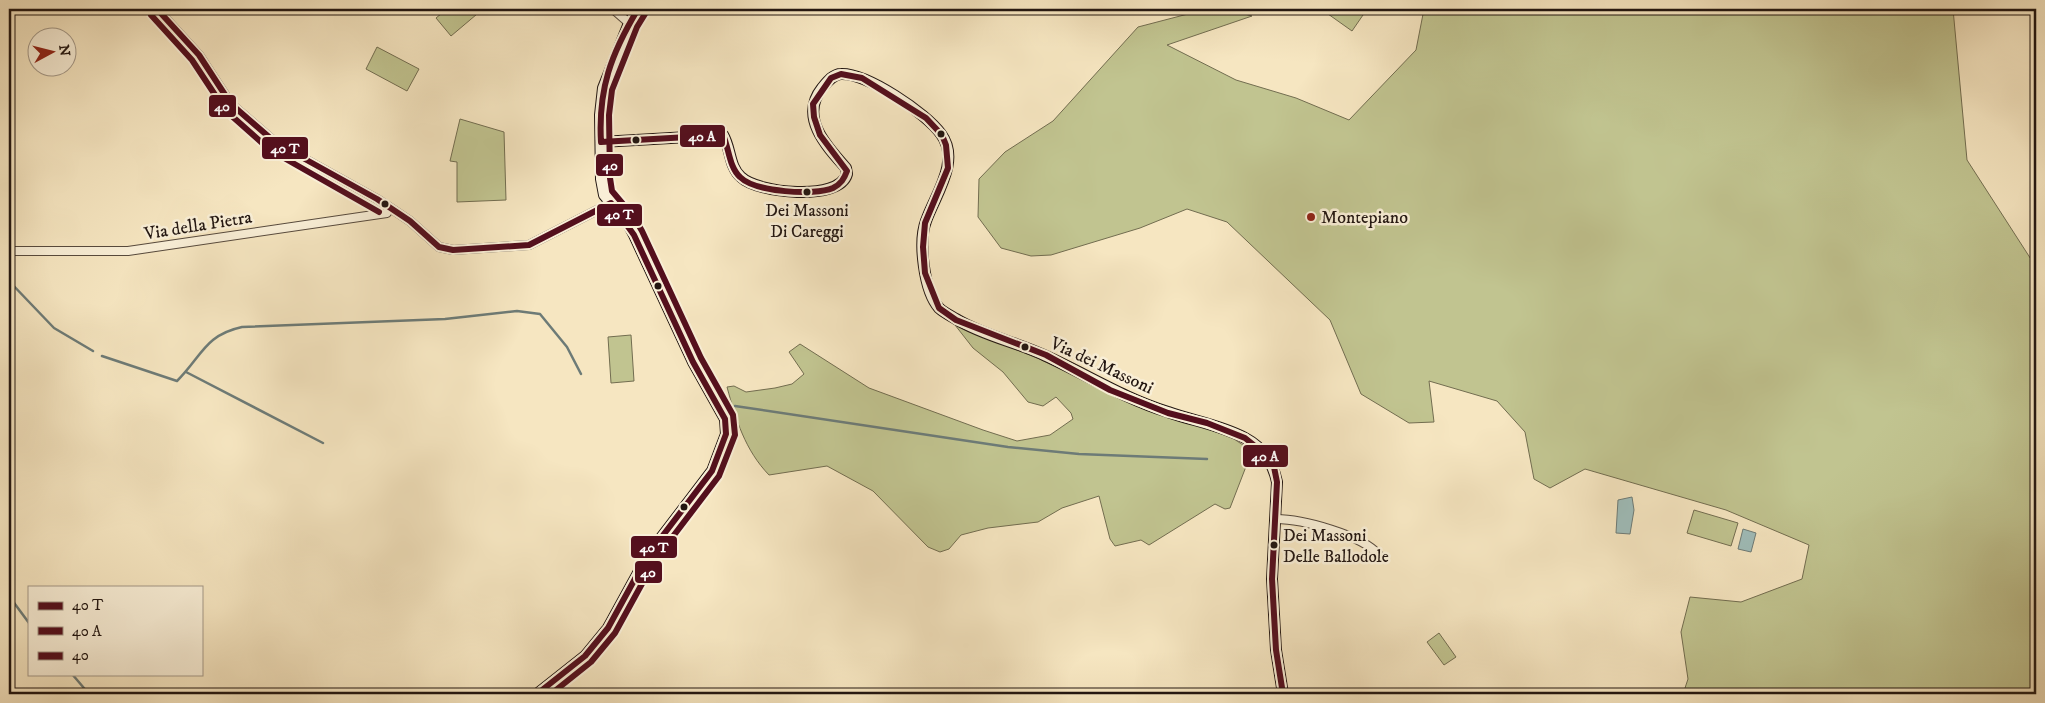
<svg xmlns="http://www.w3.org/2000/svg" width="2045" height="703" viewBox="0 0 2045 703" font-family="'IM FELL DW Pica',serif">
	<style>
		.green { fill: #c1c490; stroke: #726d50 }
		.water { fill: #9fbebb; stroke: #6d7b77 }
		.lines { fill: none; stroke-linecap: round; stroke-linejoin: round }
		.stream { stroke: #6d7b77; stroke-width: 2.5 }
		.street-casing { stroke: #574a3d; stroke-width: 10 }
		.secondary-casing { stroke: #221611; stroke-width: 12 }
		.street { stroke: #f9efd7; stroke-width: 8 }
		.secondary { stroke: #f9efd7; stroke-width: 10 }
		.bus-1-casing { stroke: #f9efd7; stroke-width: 10 }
		.bus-2-casing { stroke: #f9efd7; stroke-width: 10 }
		.bus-3-casing { stroke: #f9efd7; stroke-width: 10 }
		.bus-1 { stroke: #540f1d; stroke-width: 6 }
		.bus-2 { stroke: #540f1d; stroke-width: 6 }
		.bus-3 { stroke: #540f1d; stroke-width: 6 }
		.bus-dot { fill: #221611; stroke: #f9efd7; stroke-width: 2 }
		.poi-dot { fill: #8f2418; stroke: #f9efd7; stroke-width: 2 }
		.labels { text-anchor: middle; stroke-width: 5; stroke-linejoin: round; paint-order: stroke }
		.bus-label { font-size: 17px; fill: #221611; stroke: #f9efd7 }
		.poi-label { font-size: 18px; fill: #221611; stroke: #f9efd7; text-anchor: start }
		.street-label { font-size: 18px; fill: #221611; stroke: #f9efd7 }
		.line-badge { stroke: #f9efd7; stroke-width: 2 }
		.badge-label { font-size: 14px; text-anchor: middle; font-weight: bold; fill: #fff }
	</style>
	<rect width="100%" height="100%" fill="#f6e6c1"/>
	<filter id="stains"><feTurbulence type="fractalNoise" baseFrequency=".004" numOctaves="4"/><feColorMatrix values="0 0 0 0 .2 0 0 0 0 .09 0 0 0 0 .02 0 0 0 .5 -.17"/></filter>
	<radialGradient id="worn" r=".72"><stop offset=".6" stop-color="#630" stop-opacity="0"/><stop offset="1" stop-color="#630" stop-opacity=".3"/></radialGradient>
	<path class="green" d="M447,9H483L451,36L436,18Z
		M1207,9H1225L1252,16L1167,45L1236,80L1296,98L1349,120L1416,50L1424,9H1953L1967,160L2036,267V694H1683L1688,679L1681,632L1690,597L1741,602L1802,579L1809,545L1726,510L1585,469L1550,488L1534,479L1525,432L1497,401L1429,381L1434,422L1409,423L1361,394L1330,320L1227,222L1187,209L1140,228L1051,255L1031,256L1001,248L978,217L979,179L1005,152L1053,121L1138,27Z
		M1321,9H1354L1363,15L1352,31Z
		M377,47L419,69L407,91L366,69Z
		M460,119L504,132L506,200L457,202V162L450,161Z
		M955,325L1042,360L1122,400L1201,426L1234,439L1252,451L1230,508L1225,509L1215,504L1149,545L1141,540L1115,546L1110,539L1099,496L1062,508L1038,522L988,528L961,535L949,549L940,552L928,547L873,491L827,466L769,475C745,450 736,420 727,387L734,386L746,392L775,388L792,384L804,374L789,352L800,344L869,388L983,430L1017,441L1050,435L1073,419L1071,413L1056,397L1043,406L1028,402L1003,372L973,348Z
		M631,335L634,381L611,383L608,337Z
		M1694,510L1738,523L1731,546L1687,533Z
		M1439,633L1456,657L1444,665L1427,642Z"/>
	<path class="water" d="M1632,497L1634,510L1630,534L1616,533L1618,500Z
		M1743,529L1756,533L1751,552L1738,549Z"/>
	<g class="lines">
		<path class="stream" d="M9,281L54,328L93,351
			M102,356L177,381C202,356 205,335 242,327L445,319L517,311L540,314L567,347L581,374
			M186,372L323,443
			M735,406L1008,447L1079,454L1207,459
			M9,596L29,623
			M72,674L89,694"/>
		<defs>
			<path id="street" d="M157,9L199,55L231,104L276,143L377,199L410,221L439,247L453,250L529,245L611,203
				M613,9L629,23
				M9,251H128L387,213L389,209
				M1276,519C1302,519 1362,535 1379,555"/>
			<path id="secondary" d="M601,142L723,135C731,148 729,167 741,177C757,193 839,202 847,174L846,168C826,146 799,117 822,88C827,82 833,74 841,74C867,73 926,113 941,134C961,161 935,195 926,221C918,242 924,291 939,308C943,312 951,316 956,319C984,336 1017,342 1046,356C1088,375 1123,398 1168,412C1193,421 1221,425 1245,438C1262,447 1273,463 1277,482L1272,579L1276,650L1283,694
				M537,694L585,656L608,628L648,555L712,471L726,434L725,419L693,362L634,235L627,222L604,195L601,179L600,115L603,88L629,23L638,9"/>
		</defs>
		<use href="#street" class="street-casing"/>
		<use href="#secondary" class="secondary-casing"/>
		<use href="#street" class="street"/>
		<use href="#secondary" class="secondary"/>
		<defs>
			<path id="bus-1" d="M157,9L199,55L231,104L276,143L377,199L410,221L439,247L453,250L529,245L611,203L634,235L693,362L725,419L726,434L712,471L648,555L608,628L585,656L537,694"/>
			<path id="bus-2" d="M638,9C611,54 598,89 601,142L723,135C729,148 729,167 740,177C755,192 814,196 833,188C841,184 844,179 847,171L820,135L814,117L813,104L831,78L841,74L862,78L926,118L942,135L946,145L948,168L925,223L923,247L925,273L939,308L956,320L1046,355L1110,390L1168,413L1207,423L1245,438L1260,450L1274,467L1277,482L1272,579L1276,650L1283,694"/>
			<path id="bus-3" d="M151,15L192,60L225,110L270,150L379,212
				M551,694L591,662L615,633L655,560L719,476L735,435L733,415L701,358L642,231L634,217L612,191L610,178L609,115L612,90L637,27L645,14"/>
		</defs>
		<use href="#bus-1" class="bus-1-casing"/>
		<use href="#bus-2" class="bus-2-casing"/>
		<use href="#bus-3" class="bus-3-casing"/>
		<use href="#bus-1" class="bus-1"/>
		<use href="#bus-2" class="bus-2"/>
		<use href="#bus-3" class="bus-3"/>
	</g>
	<g class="bus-dot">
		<circle cx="941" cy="134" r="4.5"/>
		<circle cx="636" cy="140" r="4.5"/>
		<circle cx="807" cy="192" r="4.5"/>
		<circle cx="385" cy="204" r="4.5"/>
		<circle cx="658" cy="286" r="4.5"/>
		<circle cx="1025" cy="347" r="4.5"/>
		<circle cx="684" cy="507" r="4.5"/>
		<circle cx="1274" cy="545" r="4.5"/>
	</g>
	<circle class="poi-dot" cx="1311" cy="217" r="5"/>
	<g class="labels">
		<g class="bus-label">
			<text x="807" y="216">Dei Massoni<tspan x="807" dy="21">Di Careggi</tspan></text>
			<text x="1283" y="541" text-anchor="start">Dei Massoni<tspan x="1283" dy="21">Delle Ballodole</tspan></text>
		</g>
		<g class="poi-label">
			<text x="1321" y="223">Montepiano</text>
		</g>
		<g class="street-label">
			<text transform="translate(198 225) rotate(-9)" y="6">Via della Pietra</text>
			<text transform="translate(1102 365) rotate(25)" y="6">Via dei Massoni</text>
		</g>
	</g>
	<g class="line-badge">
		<rect x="208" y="94" width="29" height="24" rx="5" fill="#540f1d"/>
		<rect x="679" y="124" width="47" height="24" rx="5" fill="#540f1d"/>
		<rect x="261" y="136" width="48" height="24" rx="5" fill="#540f1d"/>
		<rect x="595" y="153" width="29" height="24" rx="5" fill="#540f1d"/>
		<rect x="596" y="203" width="47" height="24" rx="5" fill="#540f1d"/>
		<rect x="1242" y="444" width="47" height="24" rx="5" fill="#540f1d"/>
		<rect x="630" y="535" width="48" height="24" rx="5" fill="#540f1d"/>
		<rect x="634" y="560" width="29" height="24" rx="5" fill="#540f1d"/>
	</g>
	<g class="badge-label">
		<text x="222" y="111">40</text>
		<text x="702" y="141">40 A</text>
		<text x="285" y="153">40 T</text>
		<text x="610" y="170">40</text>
		<text x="619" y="219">40 T</text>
		<text x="1265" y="461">40 A</text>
		<text x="654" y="552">40 T</text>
		<text x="648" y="577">40</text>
	</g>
	<rect width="2045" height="703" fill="none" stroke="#f6e6c1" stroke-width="30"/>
	<rect x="10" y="10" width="2025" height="683" fill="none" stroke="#221611" stroke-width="2.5"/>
	<rect x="15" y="15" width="2015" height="673" fill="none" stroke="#221611"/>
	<rect x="28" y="586" width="175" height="90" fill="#f9efd7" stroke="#a39888"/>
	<rect x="38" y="602" width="25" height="8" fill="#540f1d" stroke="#a39888"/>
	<text x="72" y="610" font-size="15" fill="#221611">40 T</text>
	<rect x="38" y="627" width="25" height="8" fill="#540f1d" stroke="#a39888"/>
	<text x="72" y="636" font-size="15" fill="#221611">40 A</text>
	<rect x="38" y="652" width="25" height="8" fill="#540f1d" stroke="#a39888"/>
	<text x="72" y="660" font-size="15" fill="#221611">40</text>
	<g transform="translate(52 52) rotate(83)"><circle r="24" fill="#f9efd7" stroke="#a39888"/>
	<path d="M0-4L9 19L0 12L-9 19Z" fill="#8f2418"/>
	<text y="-8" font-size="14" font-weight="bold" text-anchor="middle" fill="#221611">N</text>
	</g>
	<rect width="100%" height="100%" filter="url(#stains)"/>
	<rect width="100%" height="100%" fill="url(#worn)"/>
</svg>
